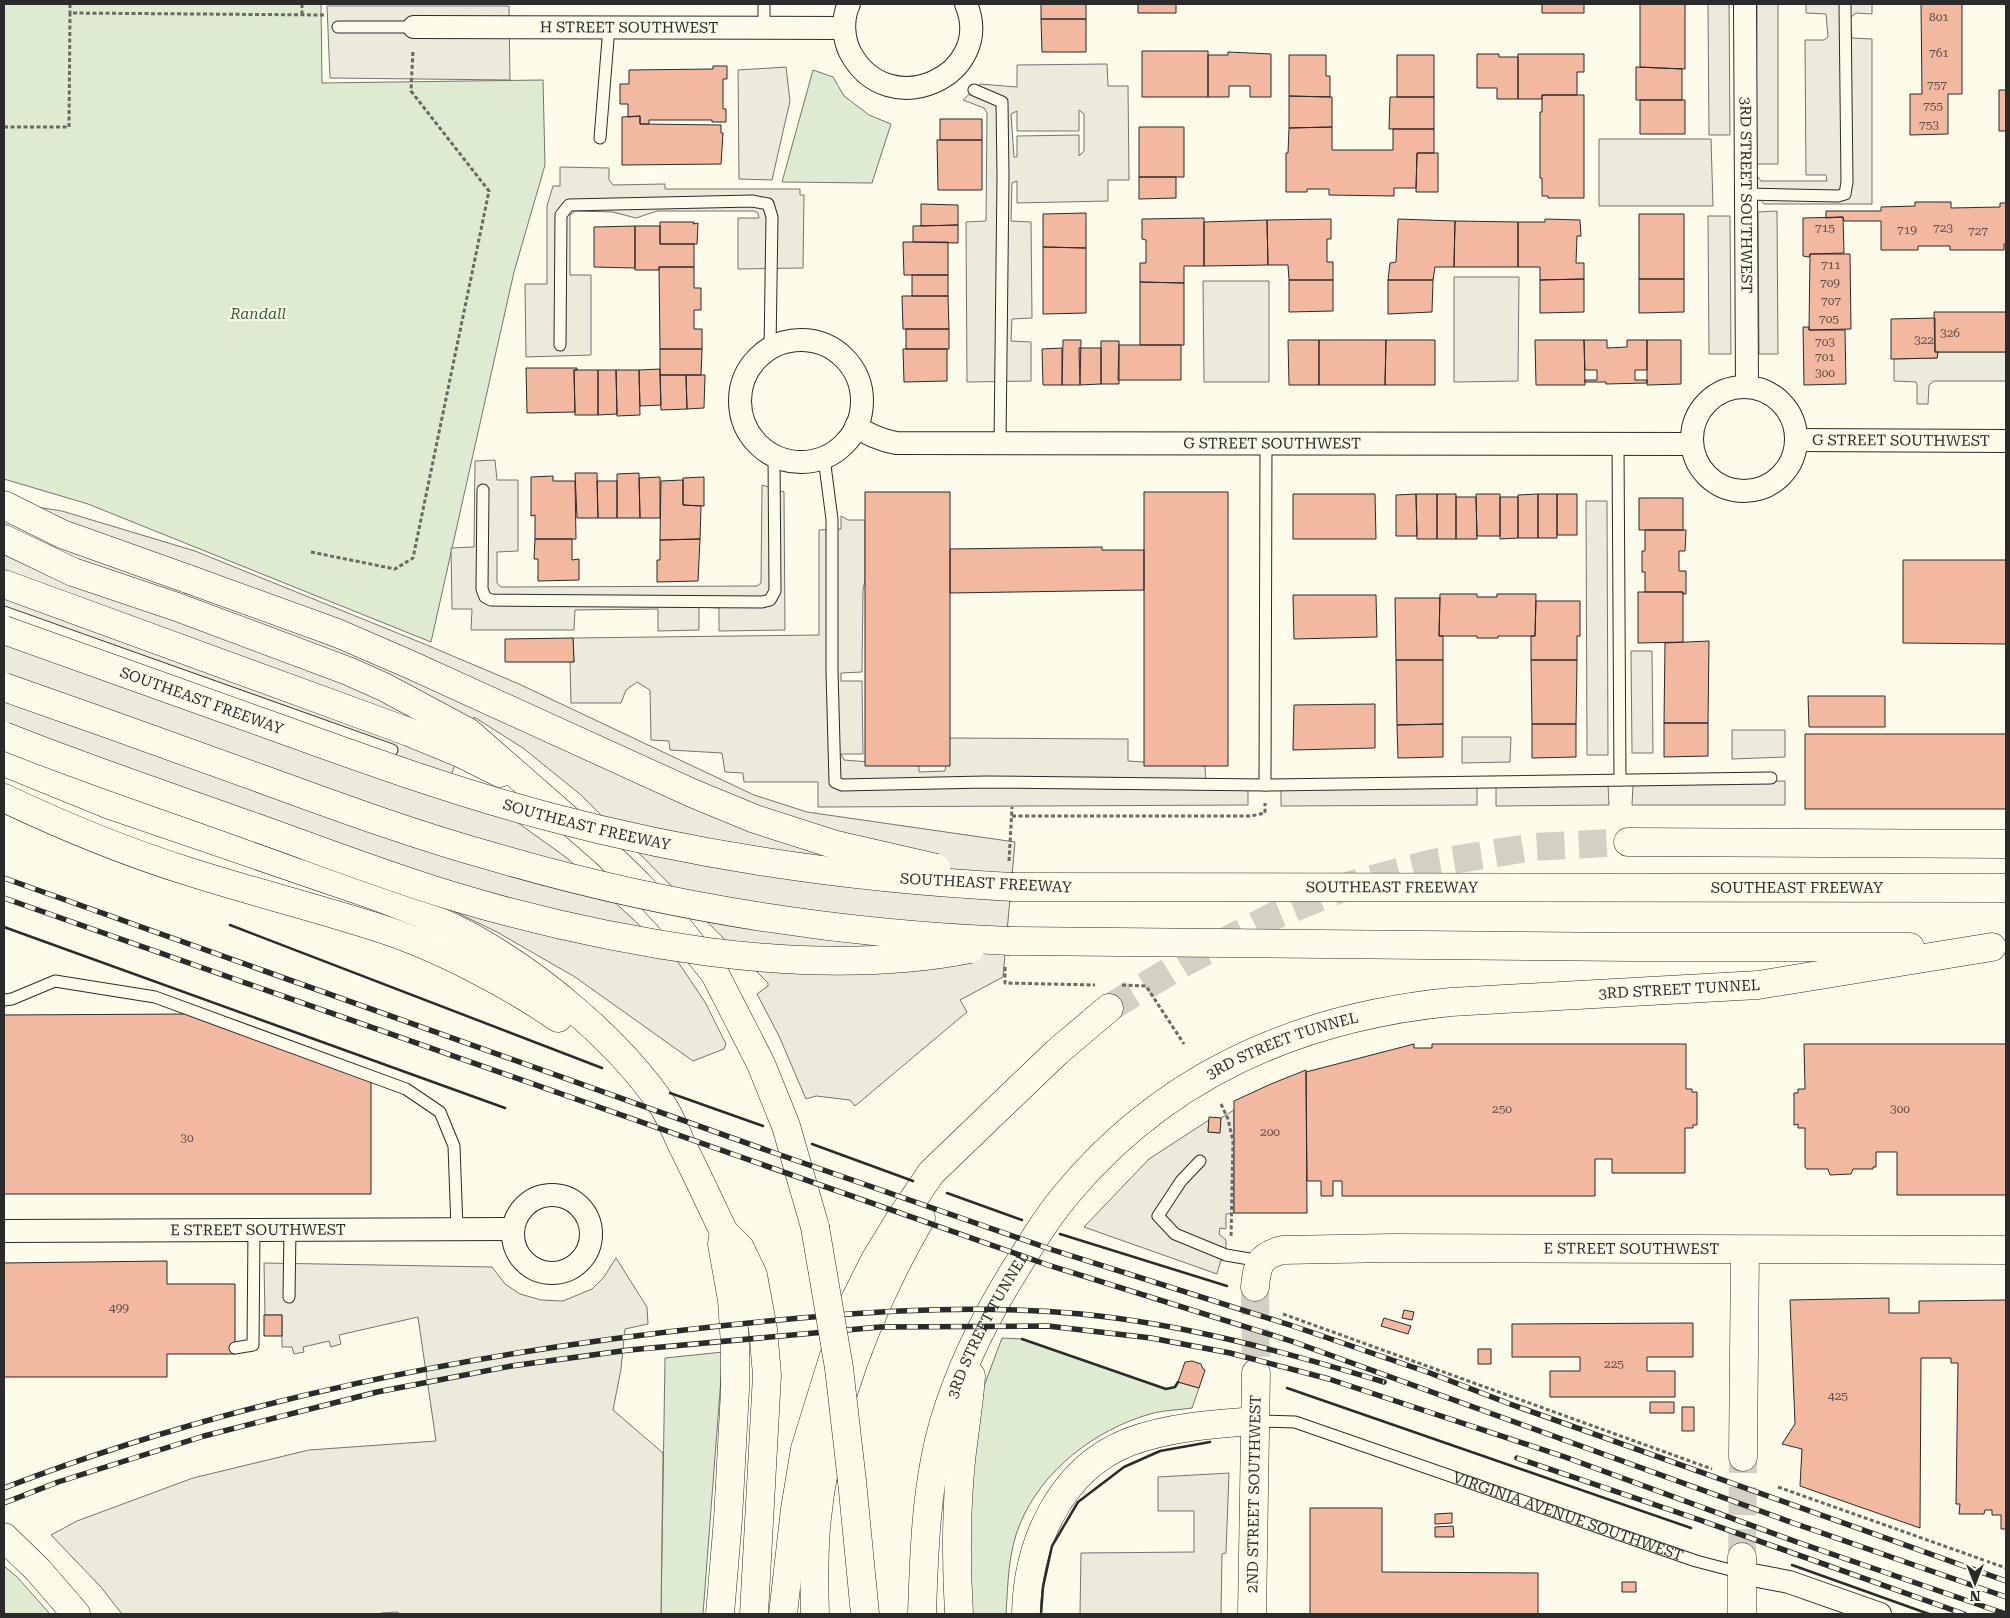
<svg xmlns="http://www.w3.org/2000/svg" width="2010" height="1618" viewBox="0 0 2010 1618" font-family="'Roboto Serif',serif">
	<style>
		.green { fill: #deebd1; stroke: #74746e }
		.parking { fill: #eceadb; stroke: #74746e; fill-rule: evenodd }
		.building { fill: #f2b8a0; stroke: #2b2b2b }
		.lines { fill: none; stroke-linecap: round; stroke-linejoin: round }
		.secondary-tunnel { stroke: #d3d1c4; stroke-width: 28; stroke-dasharray: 28 14; stroke-linecap: butt }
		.highway-tunnel { stroke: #d3d1c4; stroke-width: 28; stroke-dasharray: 28 14; stroke-linecap: butt }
		.lane-casing { stroke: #2b2b2b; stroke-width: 13 }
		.street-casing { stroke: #2b2b2b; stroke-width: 24 }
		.secondary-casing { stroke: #2b2b2b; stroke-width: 29 }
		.primary-casing { stroke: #2b2b2b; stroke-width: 29 }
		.highway-casing { stroke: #2b2b2b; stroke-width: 29 }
		.path { stroke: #6a6964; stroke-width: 3; stroke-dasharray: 4 2.5; stroke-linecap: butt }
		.lane { stroke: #fdfbea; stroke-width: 11 }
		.street { stroke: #fdfbea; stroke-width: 22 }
		.secondary { stroke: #fdfbea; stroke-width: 28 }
		.primary { stroke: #fdfbea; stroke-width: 28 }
		.highway { stroke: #fdfbea; stroke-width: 28 }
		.rail-casing { stroke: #2b2b2b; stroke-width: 5.5 }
		.rail { stroke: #fdfbea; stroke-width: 4; stroke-dasharray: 11; stroke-linecap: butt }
		.highway-bridge-casing { stroke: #2b2b2b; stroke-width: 29; stroke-linecap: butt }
		.highway-bridge { stroke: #fdfbea; stroke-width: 28 }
		.wall { stroke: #2b2b2b; stroke-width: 2.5 }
		.labels { text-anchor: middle; stroke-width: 4; stroke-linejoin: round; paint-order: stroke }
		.number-label { font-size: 12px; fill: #5d4e48 }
		.street-label { font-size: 15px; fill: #2b2b2b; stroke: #fdfbea }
		.park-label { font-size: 15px; font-style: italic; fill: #34623c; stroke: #fdfbea }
	</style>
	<rect width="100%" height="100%" fill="#fdfbea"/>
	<path class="green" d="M4,4H321L322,83L543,80L545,165L514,272L431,642L88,504L4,479Z
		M813,70L833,77L844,96L869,115L891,124L872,183L782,182Z
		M1002,1338L1022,1339L1166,1389L1175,1387L1178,1382L1199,1388L1192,1408C1179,1410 1164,1410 1150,1414C1095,1430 1042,1470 1020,1524C1008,1552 1008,1584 1006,1614H971L966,1517L978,1402Z
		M723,1352L703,1614H661L665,1358Z
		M4,1566L17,1577L50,1614H4Z"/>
	<path class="parking" d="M1708,4H1729L1730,135H1709Z
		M1757,4H1778V164H1756Z
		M1806,4H1872V14L1856,13L1853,15L1850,19L1852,38L1872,39V204H1764L1756,194V175L1761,181H1827L1826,175H1806L1805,40H1824L1828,37L1826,14L1806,13Z
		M327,6H509L510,80L330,78Z
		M1107,64L1108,86H1128L1129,180H1108V201L1017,203V181L1012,183L1011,221L1031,222L1032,318L1012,319L1011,341L1031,342V381L967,382L966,222L986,221L987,113L984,108L963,100L980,84L1017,87V65ZM1079,110L1084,114V151L1079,156V135L1017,136V157H1014L1011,114L1017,111V131H1079Z
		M786,67L790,101L772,180L739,179L738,70Z
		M1599,139H1711L1713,206H1599Z
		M560,167L609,168V180L613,185L665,184V189H800V195H804L803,268L738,269V218H759L758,213L754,211H657L636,218L613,212L575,211L570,215V275H591V355L526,357L525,284H547V206L553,186H560Z
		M1777,211L1778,354H1759L1758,212Z
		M1708,216H1730L1731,354H1709Z
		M1454,277H1519L1518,381L1454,382Z
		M1203,281H1269V382H1204Z
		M1938,352H2006V381H1934L1929,385L1928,404H1917V385L1916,382L1894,381V359L1937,358Z
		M495,460L497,480H518V551L497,552V583L501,587L757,586L761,583L762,485L784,492L785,630L719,631V608L699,607V630L658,631V609L575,610L574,630H471L472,609H452L451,548L474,547L475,461Z
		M1586,501H1607L1608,755H1587Z
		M4,502L62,511L195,551L422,643L519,684L754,795L807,812L1015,842L1003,977L960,1000L967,1012L855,1106L850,1100L816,1096L806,1099L779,1036L757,994L768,986V983L581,795L523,748L474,717L451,775L567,858L676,959L705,1002L726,1044L724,1049L693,1061L575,977L497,932L431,900L4,769Z
		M841,516L848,520H865V580L863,590L862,672L841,673V681H862L863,754H841L844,760L919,766V772L945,771L950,738L1128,739V761L1205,766L1206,785L1248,784V805L818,807V782H744L743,773L725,772L722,753L670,750L669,741L651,740L650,690L637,682L626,690L621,703H571L570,662H574L573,638L819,635V530L841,529Z
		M1631,651H1652L1653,753H1632Z
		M1732,730H1785V757L1732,759Z
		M1462,737H1511L1510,762L1462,763Z
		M1785,781V805H1632L1633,784Z
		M1608,784L1609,805L1496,806V785Z
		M1281,785H1477V805L1281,806Z
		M1234,1110V1213L1226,1214V1229L1220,1228L1219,1234L1226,1240V1260H1221L1217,1274L1084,1227L1149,1159L1209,1120L1208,1132L1219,1133L1221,1118Z
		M616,1258L647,1307L648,1324L625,1329L621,1369L613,1410L663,1453L661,1614H399L398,1612L381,1613L380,1614H122L100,1586L51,1535L77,1521L193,1478L309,1450L436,1441L418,1317L339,1335L341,1344L331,1347L329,1341L303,1347L304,1352L294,1354L292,1347H282V1315H265L264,1263L492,1267L505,1284L520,1294L541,1300L563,1301L592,1289L604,1277Z
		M1229,1473L1226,1553L1222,1554L1221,1614H1080L1081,1553L1194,1552V1511H1158V1477Z"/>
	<path class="building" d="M1041,4H1086V19H1041Z
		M1138,4H1176V13H1138Z
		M1542,4H1584V13H1542Z
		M1640,4H1685V69L1640,67Z
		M1921,4H1962V94H1948V134L1910,135V94H1922Z
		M1041,19H1086V52H1042Z
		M1142,51H1208V97H1142Z
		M1228,52L1271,54V97H1250V86H1229V97H1208V55H1228Z
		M1477,54H1499V57H1518V99H1497V88H1477Z
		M1518,54H1584V72H1577V95H1542V99H1518Z
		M1289,55H1326V76H1330V97L1289,96Z
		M1397,55H1434V97H1397Z
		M713,66H727V79H723V109H726V122H712V120H649V124H640V116L628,117V104H620V84H629V70L713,69Z
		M1636,67L1682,69V100H1636Z
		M1999,90H2006V131H1999Z
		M1542,95H1584V198H1548V196H1542V178H1540V112H1542Z
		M1289,96L1332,97V127L1289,128Z
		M1390,97H1434V129H1389Z
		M1640,100H1685V134H1640Z
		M640,116V124L721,125V133H723L721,164L622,165V117Z
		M940,119H982V140H940Z
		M1139,127H1184V177H1139Z
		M1332,127V150H1393V129H1434V153H1417L1416,188H1394V196L1329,195V189H1307V192H1286V153H1288L1289,128Z
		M937,140H982V190H938Z
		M1417,153H1438V192H1416Z
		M1139,177H1176V198L1139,199Z
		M1915,202H1951V208L2000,207V203H2006V244H2004V250H1950V246H1918V250H1881V221H1844L1843,217L1826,218V211H1881V207L1915,206Z
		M921,204L958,205V225L921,226Z
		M1086,213V248L1043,247V214Z
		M1639,214H1684V279H1639Z
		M1843,217L1844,253L1810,254L1809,257L1803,256V218Z
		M1204,218V266H1184V283L1140,282V263H1146V240L1142,239V219Z
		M1331,219V239H1327V262H1333V280H1289L1288,265H1268L1267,220Z
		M1398,219L1455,221L1454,267H1435L1433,280H1388L1390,263L1396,262Z
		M1545,219L1580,220L1581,236H1577L1576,263H1584V279L1540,280V267H1518V222H1545Z
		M1267,220L1268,265L1204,266V222Z
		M1455,221L1518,222V267H1454Z
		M660,222H694L693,224L698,223L697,244H660Z
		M958,225V243L913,242V226Z
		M635,226H660V244H694V267H659V270H635Z
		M635,226V268L594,267V227Z
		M903,242H948V275H904Z
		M1043,247L1086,248V313L1043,314Z
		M1810,254H1850L1851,329L1809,330Z
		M659,267H694V288H701V310H694V329H702V349H660Z
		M912,275H948V296H912Z
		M1584,279V312L1540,313V280Z
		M1639,279H1684V312L1639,313Z
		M1289,280H1333V311L1289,312Z
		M1388,280H1433L1432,312L1388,314Z
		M1140,282L1184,283V345H1140Z
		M902,296H948L949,329H903Z
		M1934,312H2006V352H1935Z
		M1935,318V352H1938L1937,358L1891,359V319Z
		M1803,327H1809V330H1845L1846,384L1804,385Z
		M906,329H949V349H906Z
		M1063,340H1081L1080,385H1062Z
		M1288,340H1319V385H1289Z
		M1319,340H1386L1385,385H1319Z
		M1386,340H1435V385H1385Z
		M1535,340H1584L1585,385H1536Z
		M1584,340H1607V348L1627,347V340H1647V370H1635V380H1647V383L1606,384V382H1585V380H1597V370H1585Z
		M1647,340H1681V384L1647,385Z
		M1101,341H1119V384H1101Z
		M1119,345H1181V380H1118Z
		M1062,348V385H1043L1042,349Z
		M1079,348H1101V384L1080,385Z
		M660,349H702L701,375H660Z
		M903,349H947V381L904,382Z
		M526,368H577V370H574L575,412L527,413Z
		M660,369L661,405L640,406L639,370Z
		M574,370H598V415H575Z
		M598,370H616L617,414L598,415Z
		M616,370H639L640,415L617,416Z
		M660,375H686L687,409L661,410Z
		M686,375H705L704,408L687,409Z
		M575,473H597L598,518H577Z
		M639,473L640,518H617V474Z
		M553,476V481H575L576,539H535V515L531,516V477Z
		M660,477V518H640L639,478Z
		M704,477V506L683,505V478Z
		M683,480V505L701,506L700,539L660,540L661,481Z
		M597,481H617V518H598Z
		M865,492H950V766H865Z
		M1144,492H1228V766H1144Z
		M1293,494H1375L1376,539H1293Z
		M1416,494H1437V539H1417Z
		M1416,494L1417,536H1396V495Z
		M1437,494H1456V539H1437Z
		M1476,494H1500V536H1477Z
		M1538,494H1557V538H1538Z
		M1538,494V538H1518V495Z
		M1557,494H1577V535H1557Z
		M1456,497H1476L1477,539H1456Z
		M1500,497H1518V538L1500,539Z
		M1639,498H1683V530H1639Z
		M1645,530H1686L1685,551H1679V571H1686V594H1683V592H1645V572H1642V551H1645Z
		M535,539H572V560L579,559V580L538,581V559H534Z
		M700,539L698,581L657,582V560H660V540Z
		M1102,547V550H1144V590L950,593V549Z
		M1903,560H2006V644L1903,643Z
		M1638,592H1683V642L1638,643Z
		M1440,594H1477V597H1497V594H1536L1535,636H1498V638H1477V636H1439Z
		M1293,595H1376L1377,637L1294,639Z
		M1395,598H1440L1439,636H1443V660H1396Z
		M1536,601H1580V636H1577V660H1531V636H1535Z
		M573,638L574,662H505V639Z
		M1709,641L1708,723H1664L1665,643Z
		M1396,660H1443V724L1397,725Z
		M1577,660L1576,724H1532L1531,660Z
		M1808,696H1885V727H1809Z
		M1375,704V748L1293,750L1294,705Z
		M1664,723H1708V756L1664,757Z
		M1443,724V757L1398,758L1397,725Z
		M1532,724H1576V757L1532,758Z
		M1805,734H2006V809H1805Z
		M189,1014L371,1082V1194H4V1015Z
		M1414,1044V1048H1432V1044H1686V1089H1692V1092H1697V1125H1693V1128H1685V1173H1612V1159H1595V1196H1342V1181H1333V1196H1321V1181H1307L1306,1072Z
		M1804,1044H2006V1195H1897V1152H1876V1167H1873V1169H1853L1851,1174L1830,1175L1828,1169H1807L1805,1167V1128H1798V1124L1794,1125V1093H1798V1089H1805Z
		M1306,1070L1307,1213H1234V1101L1271,1084Z
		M1209,1117L1221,1118L1220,1133L1208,1132Z
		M167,1261V1284H235V1354H167V1377H4V1263Z
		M1889,1298V1313H1919V1301L2006,1300V1529H2001V1515H1992V1510H1985L1984,1514H1959L1960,1504H1956L1958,1363H1951V1358H1921L1920,1528L1800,1486L1802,1449L1782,1444L1795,1424L1790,1300Z
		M1404,1310L1414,1312L1412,1320L1402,1318Z
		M264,1315H282V1336H264Z
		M1384,1318L1411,1326L1408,1334L1381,1326Z
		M1693,1323V1357H1647V1371H1675V1397H1550V1371H1580V1357H1512V1324Z
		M1478,1349H1491V1364H1478Z
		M1192,1361L1201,1364L1203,1369L1205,1370L1199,1388L1178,1382L1185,1362Z
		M1650,1402H1674V1413H1650Z
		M1682,1407H1694V1431H1682Z
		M1310,1508H1382V1572L1538,1573V1614H1310Z
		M1452,1513V1523L1435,1524V1514Z
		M1453,1526L1454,1537H1435V1527Z
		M1622,1582H1636V1592H1622Z"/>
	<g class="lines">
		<path class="secondary-tunnel" d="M1255,1287L1256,1373
			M1742,1557L1743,1457"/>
		<path class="highway-tunnel" d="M1109,1008L1185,962L1276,915L1350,885L1433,863L1534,847L1628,842"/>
		<defs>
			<g id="lane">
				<path d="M338,27H414"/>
				<path d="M764,28V4"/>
				<path d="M974,90L1002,102L1003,176L1000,444"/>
				<path d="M600,138L609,27"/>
				<path d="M1745,194L1838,196L1845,194L1847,182L1845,4"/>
				<path d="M560,345L561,215L569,205L752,201L768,204L772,217L770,349"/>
				<path d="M1618,444L1620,780"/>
				<path d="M824,458L832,519V671L835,782L842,785L986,782L1265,785L1266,444"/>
				<path d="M483,490L482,589L485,597L491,600L762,602L770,600L775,591L774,456"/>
				<path d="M4,612L392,750"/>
				<path d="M1265,785L1771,778"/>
				<path d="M4,1000L12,999L55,981L155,997L406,1089L440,1112L454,1146L457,1229"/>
				<path d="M1200,1161L1181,1181L1158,1216L1175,1234L1226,1255L1261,1261"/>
				<path d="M289,1297L290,1230"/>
				<path d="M235,1348L253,1345L254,1230"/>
				<path id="s1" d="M1256,1421L1295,1422L1696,1561L1742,1573"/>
			</g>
			<g id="street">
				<path d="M849,4C842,18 843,38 850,52C888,125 996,75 966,4"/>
				<path id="s2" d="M1745,4L1747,387"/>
				<path id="s3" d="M414,27L844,28"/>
				<circle cx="801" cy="401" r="61"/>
				<circle cx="1744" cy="439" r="52"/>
				<path id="s4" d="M856,426C869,436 881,440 896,443L1692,444"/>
				<path id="s5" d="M1796,440L2006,441"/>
				<circle cx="552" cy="1234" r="39"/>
				<path id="s6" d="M4,1231L513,1229"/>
				<path d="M1742,1573L1789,1582L1880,1614"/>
			</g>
			<g id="secondary">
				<path id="s7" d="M1255,1287C1257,1264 1260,1256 1282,1250L1391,1248L2006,1250"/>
				<path d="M1743,1457L1745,1250"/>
				<path d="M1742,1557V1614"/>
				<path id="s8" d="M1252,1614L1256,1373"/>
			</g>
			<path id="primary" d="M4,1537L38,1570L76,1614"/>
			<g id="highway">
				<path d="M4,505L62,534L188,579"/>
				<path d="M4,539L73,572L177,607L348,671L384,687L468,732L605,852L638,884L677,926L715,974L761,1064L786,1126L815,1227"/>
				<path d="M4,584L409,732L460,753L500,773"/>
				<path d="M4,762L110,805L367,893C402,906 438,919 471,937C540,975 619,1041 663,1106C671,1118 676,1133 683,1147C697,1175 710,1203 724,1232L740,1248L753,1275L763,1329L767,1375L754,1614"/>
				<path d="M4,798C65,827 126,852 190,872C253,892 317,908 379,928C436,946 509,984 558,1018"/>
				<path d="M1628,842L2006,844"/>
				<path id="s9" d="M1013,887L2006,888"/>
				<path d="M1010,941L1629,947H1910"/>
				<path d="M852,1481L865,1614"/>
				<path d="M720,1614L728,1519L735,1390V1345L732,1300L722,1244L724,1232"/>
				<path d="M783,1614L795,1509L805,1449L836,1349L854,1302L875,1260L900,1219L931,1173L1057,1052L1109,1008"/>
				<path d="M815,1614C814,1585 814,1556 816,1527C826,1418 867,1312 921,1218"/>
				<path id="s10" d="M922,1614C924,1551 926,1484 944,1422C960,1368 986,1316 1016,1268C1033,1241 1049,1214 1070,1190C1169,1073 1300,1017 1451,1002L1758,985L1992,947"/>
				<path d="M959,1614C956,1563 956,1511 961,1461C964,1432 969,1405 971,1376"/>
				<path d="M1026,1614C1027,1544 1060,1469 1129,1442C1169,1427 1214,1424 1256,1421"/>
			</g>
		</defs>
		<use href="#lane" class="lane-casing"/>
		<use href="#street" class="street-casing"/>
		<use href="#secondary" class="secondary-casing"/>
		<use href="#primary" class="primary-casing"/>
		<use href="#highway" class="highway-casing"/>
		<path class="path" d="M70,4V13
			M302,4V15
			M4,127H69L70,13L325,15
			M311,552L395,569L413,558L489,191L411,91L413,50
			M1012,816H1251L1265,813V803
			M1009,861L1012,807
			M1005,967V983L1095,985
			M1122,985L1146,986L1184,1044
			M1221,1104L1228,1119L1233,1141L1231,1238
			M1283,1314L1712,1469
			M1778,1487L2006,1568"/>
		<use href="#lane" class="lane"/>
		<use href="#street" class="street"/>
		<use href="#secondary" class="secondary"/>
		<use href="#primary" class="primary"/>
		<use href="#highway" class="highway"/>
		<defs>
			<path id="rail" d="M4,878L769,1151L1053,1250L1293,1326L1430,1373L1510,1404L2006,1581
				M4,898L1048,1265L1294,1342L1796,1524L2006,1597
				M1517,1458L1700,1520L1964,1614
				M4,1488C234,1399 476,1352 720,1326C839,1313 961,1303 1081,1314C1184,1324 1285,1352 1384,1382
				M4,1503L58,1482L204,1436L377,1392L511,1366L629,1350L880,1327L1048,1326L1151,1338L1230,1353L1329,1379L1565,1457L1794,1541L2006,1614"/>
		</defs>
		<use href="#rail" class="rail-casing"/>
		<use href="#rail" class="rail"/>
		<defs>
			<g id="highway-bridge">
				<path d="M188,579L337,633L411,665L692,793L755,819L836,845L936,868"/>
				<path id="s11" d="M4,630C96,663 189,696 281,729C369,761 456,792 546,816C699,857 855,879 1013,887"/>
				<path d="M4,687C93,718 181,750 270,782C344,809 418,836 494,857C661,906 836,934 1010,941"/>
				<path d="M4,736C86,769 171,797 254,827C319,850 383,875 449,895C534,921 621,940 709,952C796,963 884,966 970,949"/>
				<path d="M815,1227L839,1368L852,1481"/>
			</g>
		</defs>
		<use href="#highway-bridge" class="highway-bridge-casing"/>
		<use href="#highway-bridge" class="highway-bridge"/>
		<path class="wall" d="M230,925L602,1068
			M4,927L505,1108
			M670,1093L763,1126
			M812,1144L913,1181
			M947,1193L1022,1220
			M1060,1234L1227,1286
			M1022,1339L1166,1389L1175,1387L1178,1382
			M1287,1388L1691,1528
			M1792,1565L1929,1614
			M1041,1614L1043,1587L1052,1546L1078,1502L1124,1467L1160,1451L1210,1442"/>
	</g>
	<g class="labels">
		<g class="number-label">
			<text x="1939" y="21">801</text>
			<text x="1939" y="57">761</text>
			<text x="1937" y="89">757</text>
			<text x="1933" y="110">755</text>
			<text x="1929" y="129">753</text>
			<text x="1825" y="232">715</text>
			<text x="1943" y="232">723</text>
			<text x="1907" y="234">719</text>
			<text x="1978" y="235">727</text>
			<text x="1831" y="269">711</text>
			<text x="1830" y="287">709</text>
			<text x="1831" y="305">707</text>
			<text x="1829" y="323">705</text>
			<text x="1950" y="337">326</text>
			<text x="1924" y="344">322</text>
			<text x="1825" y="346">703</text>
			<text x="1825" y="361">701</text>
			<text x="1825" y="377">300</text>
			<text x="1502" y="1113">250</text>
			<text x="1900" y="1113">300</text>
			<text x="1270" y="1136">200</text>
			<text x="187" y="1142">30</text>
			<text x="119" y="1312">499</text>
			<text x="1614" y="1368">225</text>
			<text x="1838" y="1400">425</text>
		</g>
		<g class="street-label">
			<text dy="5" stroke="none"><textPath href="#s3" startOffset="215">H STREET SOUTHWEST</textPath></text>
			<text dy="5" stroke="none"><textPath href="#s2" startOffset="191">3RD STREET SOUTHWEST</textPath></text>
			<text dy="5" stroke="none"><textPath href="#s5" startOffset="105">G STREET SOUTHWEST</textPath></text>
			<text dy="5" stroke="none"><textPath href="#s4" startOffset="420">G STREET SOUTHWEST</textPath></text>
			<text dy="5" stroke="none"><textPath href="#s11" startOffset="210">SOUTHEAST FREEWAY</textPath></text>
			<text dy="5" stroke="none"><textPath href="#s11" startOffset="615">SOUTHEAST FREEWAY</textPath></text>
			<text transform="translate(986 883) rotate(3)" y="5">SOUTHEAST FREEWAY</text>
			<text dy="5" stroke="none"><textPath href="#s9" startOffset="379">SOUTHEAST FREEWAY</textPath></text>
			<text dy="5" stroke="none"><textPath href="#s9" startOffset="784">SOUTHEAST FREEWAY</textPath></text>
			<text dy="5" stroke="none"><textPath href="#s10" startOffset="1124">3RD STREET TUNNEL</textPath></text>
			<text dy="5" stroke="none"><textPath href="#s10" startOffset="720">3RD STREET TUNNEL</textPath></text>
			<text dy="5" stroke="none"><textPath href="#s6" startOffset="254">E STREET SOUTHWEST</textPath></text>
			<text dy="5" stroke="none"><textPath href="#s7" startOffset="400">E STREET SOUTHWEST</textPath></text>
			<text dy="5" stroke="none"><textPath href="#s10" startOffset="300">3RD STREET TUNNEL</textPath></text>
			<text dy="5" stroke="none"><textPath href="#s8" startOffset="120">2ND STREET SOUTHWEST</textPath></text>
			<text dy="5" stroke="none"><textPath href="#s1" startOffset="328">VIRGINIA AVENUE SOUTHWEST</textPath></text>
		</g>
		<g class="park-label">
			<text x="258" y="319">Randall</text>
		</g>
	</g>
	<rect width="2010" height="1618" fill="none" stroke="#2b2b2b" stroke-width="10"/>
	<g transform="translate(1975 1583) rotate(180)" stroke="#fdfbea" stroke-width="4" paint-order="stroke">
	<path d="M0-4L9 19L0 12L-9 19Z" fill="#2b2b2b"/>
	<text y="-8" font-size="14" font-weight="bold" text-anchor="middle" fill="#2b2b2b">N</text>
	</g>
</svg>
